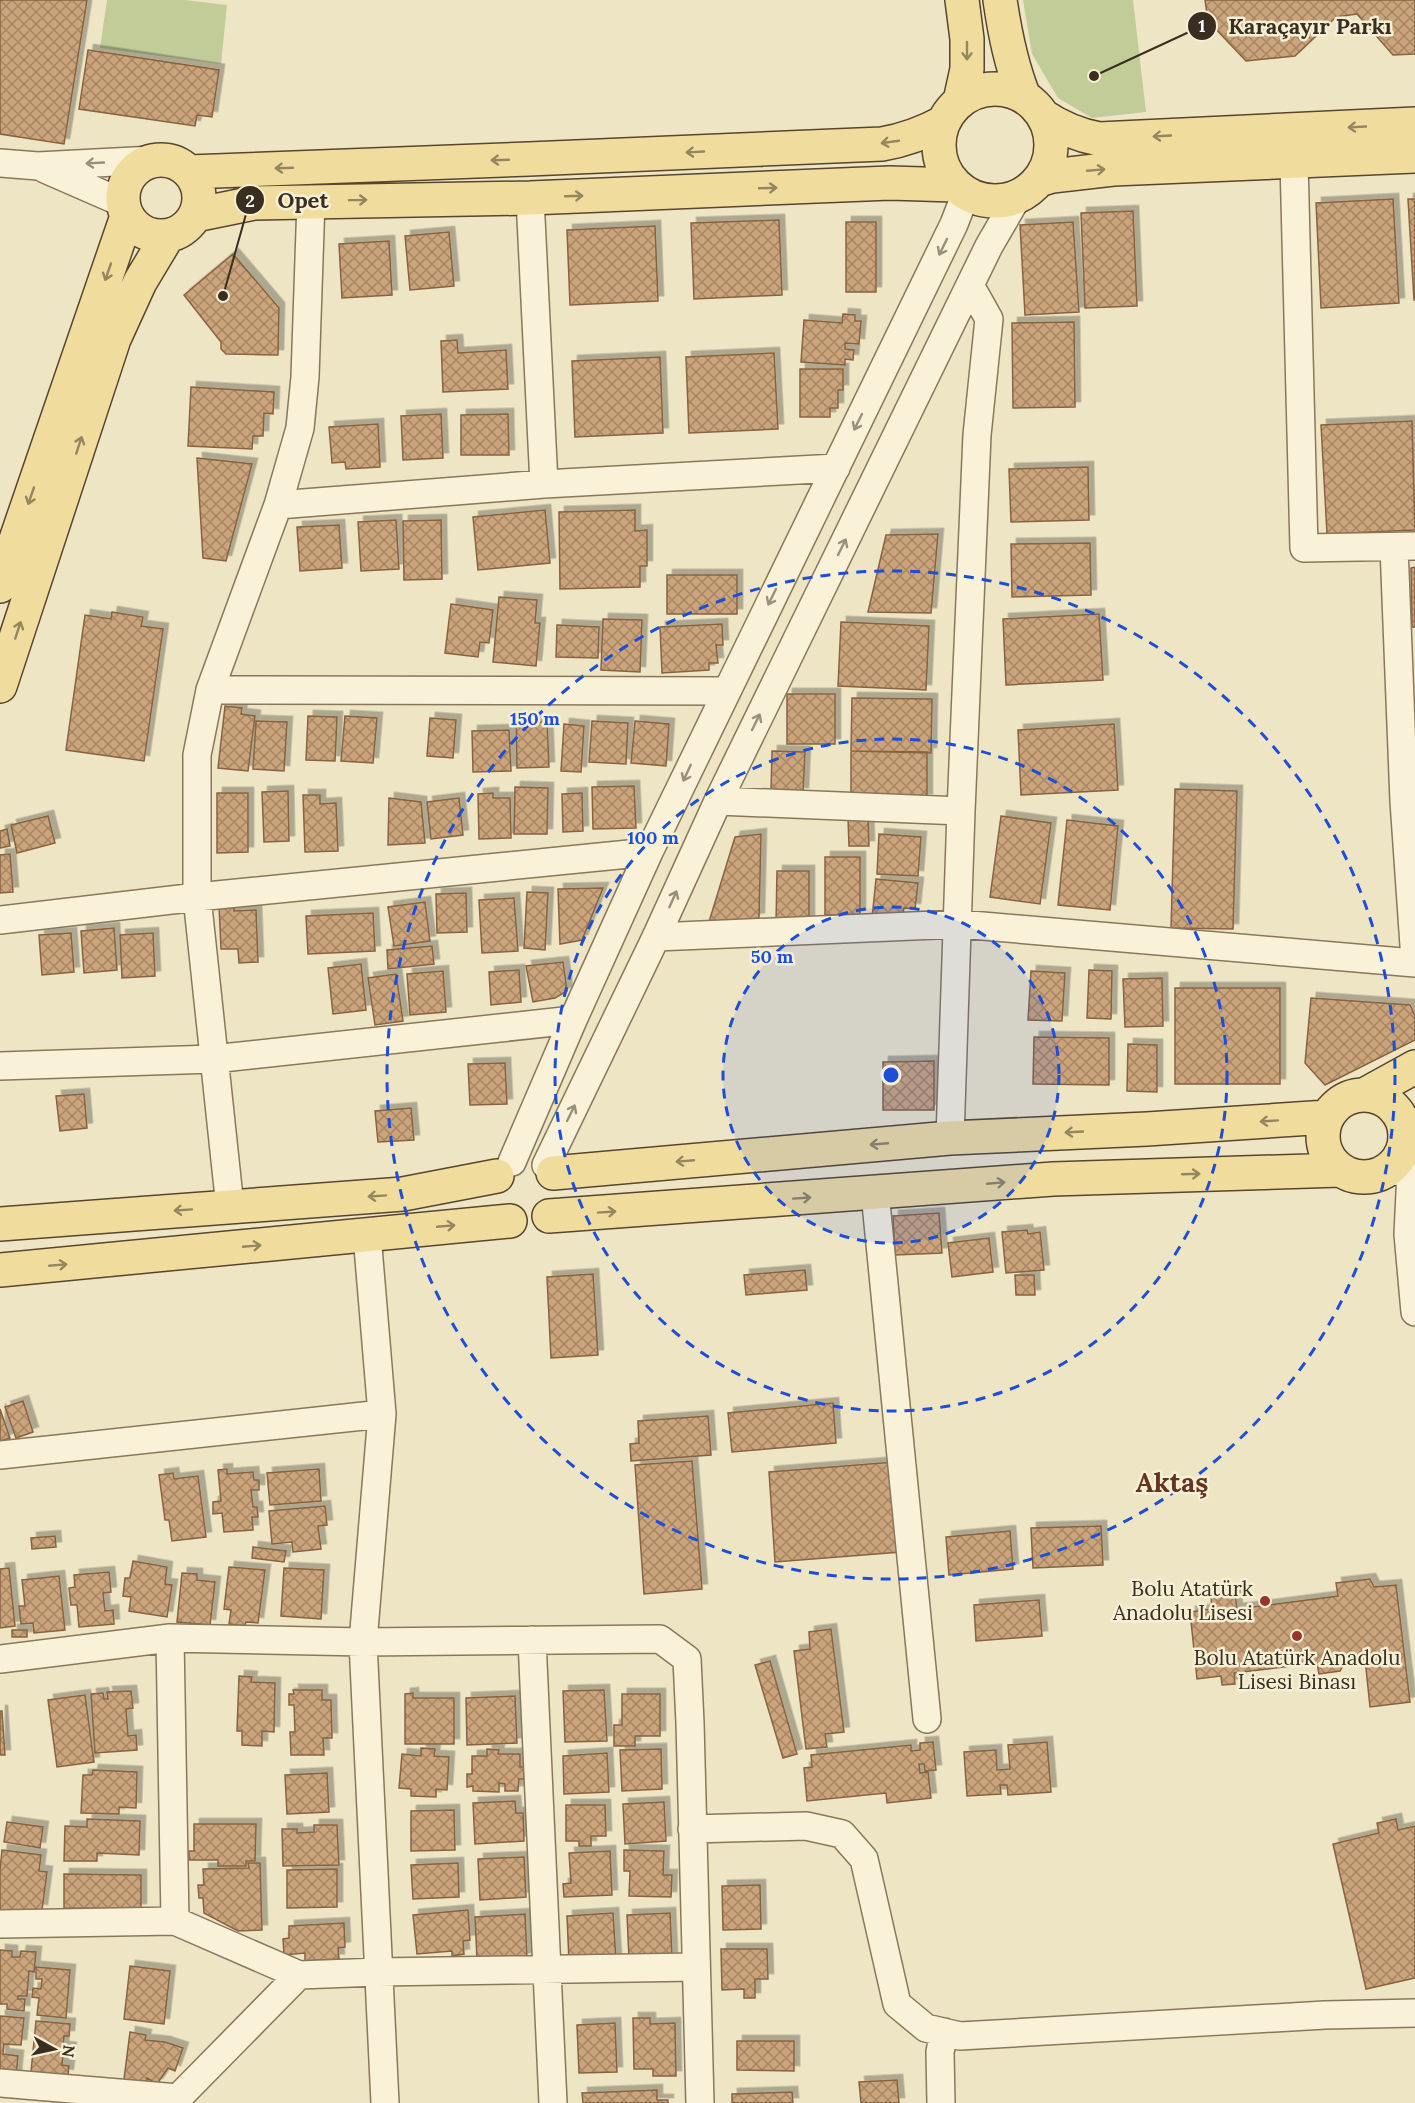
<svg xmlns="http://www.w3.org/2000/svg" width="1415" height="2103" viewBox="0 0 1415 2103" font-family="Lora,serif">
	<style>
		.green { fill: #c2cc99 }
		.building { fill: url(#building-cross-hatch); stroke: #886341; stroke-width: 1.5; filter: url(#shadow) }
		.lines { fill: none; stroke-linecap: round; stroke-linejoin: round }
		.minor-casing { stroke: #89775b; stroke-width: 30 }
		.major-casing { stroke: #57452f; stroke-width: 36 }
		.minor { stroke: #f9f2d8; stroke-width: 27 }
		.major { stroke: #f0dd9e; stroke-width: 33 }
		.oneway { stroke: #94865e }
		.oneway2 { stroke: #99907c }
		.ring { fill: none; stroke: #1d4ed8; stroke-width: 3; stroke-dasharray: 10 8 }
		.poi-dot { fill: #97342c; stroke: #f5efd5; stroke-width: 2 }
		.labels { text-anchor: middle; stroke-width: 5; stroke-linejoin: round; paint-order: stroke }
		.poi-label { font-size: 21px; fill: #392e1f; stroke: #f5efd5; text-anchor: end }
		.district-label { font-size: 27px; font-weight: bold; fill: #65331f; stroke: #f5efd5 }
		.centre { fill: #1d4ed8; stroke: #f5efd5; stroke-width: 3 }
		.ring-label { font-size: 18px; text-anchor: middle; font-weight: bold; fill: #1d4ed8; stroke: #f5efd5; stroke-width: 5; stroke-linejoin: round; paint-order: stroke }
		.leader { fill: none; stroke: #392e1f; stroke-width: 2 }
		.callout-dot { fill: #392e1f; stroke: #f5efd5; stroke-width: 2 }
		.mark-label { font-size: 18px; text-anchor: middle; font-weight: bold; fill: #fff }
		.callout-label { font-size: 22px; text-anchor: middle; font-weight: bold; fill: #392e1f; stroke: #f5efd5; stroke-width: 5; stroke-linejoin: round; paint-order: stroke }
	</style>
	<defs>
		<pattern id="building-cross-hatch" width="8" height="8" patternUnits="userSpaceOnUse" patternTransform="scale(1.5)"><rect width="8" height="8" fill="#cba47b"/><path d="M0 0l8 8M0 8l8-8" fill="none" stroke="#a68664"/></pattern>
		<filter id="shadow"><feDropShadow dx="5.5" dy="-5.5" stdDeviation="0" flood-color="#0004"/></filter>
	</defs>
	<rect width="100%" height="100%" fill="#eee5c5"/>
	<path class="green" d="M107,0H185L227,5L221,64L100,48Z
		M1023,0H1133L1146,112L1092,118L1058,98L1032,54Z"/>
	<path class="building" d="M0,0H87L64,144L0,134Z
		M1205,0H1415V54L1393,55L1357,14L1336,17L1295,56L1246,61L1208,21Z
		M88,50L219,70L212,117L197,115L195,126L79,109Z
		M1393,199L1399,303L1321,308L1316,203Z
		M1408,199H1415V300H1414Z
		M1133,211L1137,306L1085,308L1081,213Z
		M779,220L782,295L694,299L691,223Z
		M846,222H876V292H846Z
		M1073,222L1079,312L1025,315L1020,225Z
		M655,226L658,301L570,305L567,230Z
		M449,232L454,286L410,290L405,236Z
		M389,241L392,295L342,298L339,244Z
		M233,254L279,308L278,355L226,354L221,349V342L184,295Z
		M843,314L855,315V321H861L859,344L845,343V349L854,350L853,360L845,359V365L801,362L804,320L842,323Z
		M1074,322L1075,407L1013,408L1012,323Z
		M457,340L458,353L506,350L508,389L443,392L441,341Z
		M774,353L778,429L689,433L686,357Z
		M660,357L663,433L575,437L572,361Z
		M800,369H843V390H838V408H830V417H800Z
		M191,387L274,392L273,414L264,413L263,436H253L252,449L188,446Z
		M441,414L443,458L403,460L401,416Z
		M508,414L509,455H461V415Z
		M1412,421L1415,530L1327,534L1321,425Z
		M378,424L380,467L346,469L345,462L332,463L329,427Z
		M197,458L252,464L226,561L203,558Z
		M1088,467L1089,520L1011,522L1009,469Z
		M545,510L550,563L478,570L473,517Z
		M635,510V531L647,530V566H640V587L560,589L559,512Z
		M396,520L399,569L361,571L358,522Z
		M441,520L442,579L404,580L403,521Z
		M339,525L342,568L300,571L297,527Z
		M938,534L931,613L868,612L886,535Z
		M1090,543L1091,595L1012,597L1011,544Z
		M1415,567V627H1412L1411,568Z
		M667,575H737V614H667Z
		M499,597L537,600L535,623H540L536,666L493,662Z
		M451,604L493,610L489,643L480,642L478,657L445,653Z
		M112,612L143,617L141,626L163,629L144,761L66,750L85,615L111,619Z
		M1099,614L1103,680L1006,685L1003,619Z
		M603,619L642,620L640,672L601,670Z
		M841,622L929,626L926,690L838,686Z
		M722,624L723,645H716L718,663H709V670L662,673L660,627Z
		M557,625L599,627L598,658L556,657Z
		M787,694H835V744H787Z
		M852,698L932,699L931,753L851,751Z
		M225,706L242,708L241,714L255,716L248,771L218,768Z
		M308,716L337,717L335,761L306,760Z
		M345,716L377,718L373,763L341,761Z
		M430,718L456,720L453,758L427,756Z
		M256,721L287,722L284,771L253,769Z
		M592,721L628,723L626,764L589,762Z
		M635,721L669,724L666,766L631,763Z
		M547,722L549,767L517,768L516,723Z
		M564,724L584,726L581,772L561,771Z
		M1114,724L1118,790L1021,795L1018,730Z
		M509,730L511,771L473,772L472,731Z
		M772,751L805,752L803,793L771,791Z
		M851,751L927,752V799H851Z
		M634,786L636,828L593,829L592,787Z
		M515,787L548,788L547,834H514Z
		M1175,789L1237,791L1233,929L1171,928Z
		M288,791L289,841L264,842L262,792Z
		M217,793H248V852L217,853Z
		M493,793V798H510L511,838L479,839L478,794Z
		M582,793L583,831L563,832L562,794Z
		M303,795H320V804L336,803L338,851L305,852Z
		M389,798L421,802L425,843L388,845Z
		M459,798L463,835L431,839L427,802Z
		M48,816L55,843L17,853L11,825Z
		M1001,816L1051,823L1040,904L990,897Z
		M868,817L869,846H849L848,818Z
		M1067,820L1118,826L1110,910L1058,905Z
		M7,829L10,846L0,848V831Z
		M761,834L759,918L708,925L735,837Z
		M879,834L921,837L918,876L877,874Z
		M10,854L13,892L0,893V855Z
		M825,857H860V915H825Z
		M777,871H809V923L776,922Z
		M876,879L918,883L915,909L904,908L903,913H892V920L872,918Z
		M603,888L582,940L560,944L558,889Z
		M527,892L548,893L545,950L524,948Z
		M466,893L467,932L437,933L436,894Z
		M514,898L518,951L482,953L479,900Z
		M425,902L430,941L394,946L388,907Z
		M234,905V911L256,910L258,962L239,963L238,949H221L219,906Z
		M373,913L375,951L308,954L306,916Z
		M114,928L117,970L84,973L81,931Z
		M71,933L74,972L42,975L39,935Z
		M153,933L155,976L122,978L120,935Z
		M432,946L434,964L388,969L387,950Z
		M563,962L567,991L555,998L533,1002L526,966Z
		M361,964L366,1010L333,1014L328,968Z
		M519,970L521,1002L491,1005L489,972Z
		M1089,970L1112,971L1111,1019L1087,1018Z
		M443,971L446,1012L410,1015L407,974Z
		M1031,971L1065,973L1062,1021L1028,1020Z
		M396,974L403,1021L375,1025L368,978Z
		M1162,978L1163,1026L1125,1027L1123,979Z
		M1175,988H1280V1084H1175Z
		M1311,998L1410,1005L1415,1016V1040L1325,1085L1305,1063Z
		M1034,1037L1109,1038V1085L1033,1084Z
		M1128,1044L1157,1045V1092L1127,1091Z
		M934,1061V1110H883V1062Z
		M505,1063L507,1104L470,1105L468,1064Z
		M84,1094L87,1128L60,1131L56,1096Z
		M411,1108L414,1140L378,1142L375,1111Z
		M939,1213L942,1253L895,1255L893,1216Z
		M1027,1230L1028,1234L1040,1232L1044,1270L1006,1273L1002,1232Z
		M989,1238L993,1272L952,1277L948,1243Z
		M805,1270L807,1290L746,1295L744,1275Z
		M593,1274L598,1355L551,1358L547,1277Z
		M1015,1275H1034L1035,1295H1016Z
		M23,1401L33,1432L16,1438L5,1407Z
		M833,1403L836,1443L732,1452L728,1413Z
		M0,1409L10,1438L0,1441Z
		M708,1416L711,1455L631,1461L630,1444L639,1443L638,1421Z
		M692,1461L702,1589L644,1594L635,1465Z
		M894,1462L901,1552L775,1562L769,1472Z
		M227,1469V1474L253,1472L254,1480H259V1490H251L253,1507H257L258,1517H252L253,1530L224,1532L222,1513L213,1514V1502L221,1501L218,1470Z
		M319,1469L321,1501L270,1505L267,1473Z
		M173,1473L174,1479L198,1476L206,1537L172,1541L169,1520H165L159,1475Z
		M325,1506L327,1525L318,1526L321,1549L293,1552L292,1542L272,1544L269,1511Z
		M1101,1526L1103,1565L1033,1568L1031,1528Z
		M1010,1531L1013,1569L949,1575L946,1537Z
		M55,1536L56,1547L32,1549L31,1538Z
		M253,1547L286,1551L284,1562L252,1558Z
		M133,1561L167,1567L165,1584L172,1585L167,1617L129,1611L131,1597L123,1596L125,1578H130Z
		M229,1567L265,1570L258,1623L246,1622L245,1626L229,1624L231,1610L224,1609Z
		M9,1568L15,1626L0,1628V1569Z
		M284,1568L324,1570L321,1619L281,1616Z
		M109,1572L111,1592L103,1593L105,1611L113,1610L114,1624L79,1627L77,1605H71L69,1588L75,1587L74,1575Z
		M182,1573L197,1574V1580L215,1582L210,1625L177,1622Z
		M59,1576L65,1630L34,1633L33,1623L21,1624L19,1606H25L22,1580Z
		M1370,1579L1374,1587L1396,1585L1410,1702L1370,1707L1365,1659L1345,1662L1340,1671L1319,1674L1317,1663L1234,1673L1235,1684L1222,1685L1221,1676L1197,1679L1190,1612L1212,1609L1211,1597L1235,1594L1237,1609L1338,1596L1336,1583Z
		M1039,1600L1042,1636L976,1641L974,1605Z
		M831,1629L844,1732L825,1734L827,1747L806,1749L794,1651L810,1649L809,1632Z
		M12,1630H27V1637H12Z
		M770,1661L797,1754L783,1758L755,1665Z
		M239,1676L252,1677L251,1682L275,1683L274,1732L262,1731V1746L242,1745V1731H237Z
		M293,1690H322V1700H331L332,1738H323L324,1755H291L290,1732H295L294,1705H289V1694H294Z
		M604,1690L607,1741L565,1742L563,1691Z
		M131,1691L133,1708L126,1709L128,1736L136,1735L137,1750L95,1753L91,1694L103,1693L104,1699H108L107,1692Z
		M413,1693V1698H454V1744H405V1694Z
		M622,1694H660V1736H635V1746H614V1725H622Z
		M85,1695L94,1762L57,1767L48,1700Z
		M515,1696L517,1743L467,1745L466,1698Z
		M0,1711H2L5,1755H0Z
		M933,1742L936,1770L925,1771L924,1764H919L920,1773L928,1772L931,1798L887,1803L886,1793L807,1801L804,1768L812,1767L811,1755L911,1745V1751L920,1750V1743Z
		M1047,1742L1051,1792L1008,1795L1007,1785H1000L1001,1794L967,1796L964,1752L996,1750L997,1770L1010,1769L1008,1745Z
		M421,1748L435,1749L434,1756L449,1757L447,1790L436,1789V1797L411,1796V1789L399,1788L402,1754L421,1756Z
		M487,1749L499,1750L498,1754H520V1767H524V1779H519L518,1791H505V1784L499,1783V1792L473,1791V1786L467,1787V1774H472V1756H487Z
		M661,1749L662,1789L622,1791L620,1750Z
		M607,1753L609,1792L564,1794L563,1756Z
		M93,1770L137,1772L136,1808L119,1807V1814L81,1813L83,1775H92Z
		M327,1773L329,1812L287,1814L285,1775Z
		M515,1801L516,1813H523L524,1841L475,1844L473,1803Z
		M664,1802L666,1841L625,1844L623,1804Z
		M566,1805H605L606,1836H591V1846H579V1841H566Z
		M454,1810L455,1850L411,1851V1811Z
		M87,1819L140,1821L139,1855L97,1853V1861H64L65,1826L87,1827Z
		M1396,1819L1398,1830L1415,1826V1978L1366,1989L1333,1844L1379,1833L1377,1823Z
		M7,1822L43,1827L40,1848L4,1842Z
		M194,1824H256L255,1861H246V1866H218V1860H189V1851H194Z
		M314,1825H337L339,1865L283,1866L282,1829H297V1833L314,1832Z
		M2,1850L41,1855L39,1871L47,1872L42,1910L35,1909L34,1918L0,1914V1870Z
		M624,1850L664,1851L663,1875H672L671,1897L629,1896L630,1871H624Z
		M610,1851L612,1895L564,1897L563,1884L571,1883L569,1853Z
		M524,1857L526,1897L480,1900L478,1859Z
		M248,1863H260L262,1930L238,1931L204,1913L203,1898H199L198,1885H204L203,1869L249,1868Z
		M458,1863L459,1897L413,1899L411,1865Z
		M337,1869V1907L287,1908V1870Z
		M64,1874L141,1875V1909L64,1908Z
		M760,1885L761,1929L723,1930L722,1886Z
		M468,1910L470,1940L463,1941L464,1954L452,1956V1951L417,1954L413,1915Z
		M613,1913L616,1960L569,1962L567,1916Z
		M670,1913L672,1957L629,1959L627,1915Z
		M525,1914L527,1958L477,1960L475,1917Z
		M344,1923L345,1947L338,1948L339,1959L305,1961V1953L284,1955L283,1939L289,1938V1926Z
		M721,1949H767L768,1979H755V1998H744V1989L722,1990Z
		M0,1950L12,1951V1957H20L21,1951L36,1952L34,1972L29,1971L27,1996H18V1999H25L24,2011L7,2009V2004H0Z
		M130,1966L170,1971L164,2024L124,2019Z
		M36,1967L70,1970L66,2018L37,2015L39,1998L32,1997L33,1988L41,1989L42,1979H36Z
		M0,2016L24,2018L21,2045L4,2044L3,2054L18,2056L16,2076L0,2074Z
		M633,2018H650V2024L675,2023L676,2076H653V2069H634Z
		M36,2021L70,2024L69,2036H64L63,2047L71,2048L70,2056L63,2055L62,2065L69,2066L68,2075L62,2074L61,2084L30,2082Z
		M615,2023L617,2072L579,2073L577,2025Z
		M130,2032L146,2035L145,2040L165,2042L183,2048L175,2071L168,2068L157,2084L147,2078L145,2090L123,2087Z
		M737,2041H794V2071L737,2070Z
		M897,2080L899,2103H861L859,2082Z
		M657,2090V2100H668V2103H583L582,2093Z
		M792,2092L793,2103H732V2094Z"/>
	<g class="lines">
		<defs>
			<path id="minor" d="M1294,162L1304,548L1415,546
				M0,163L38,166L153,160
				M45,169L123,203
				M530,198L544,484
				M278,505L544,484L836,468
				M1394,547L1404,801L1415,960
				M210,690L726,691
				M718,801L961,811
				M0,920L197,897L649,852
				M656,937L959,924L1415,963
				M0,1066L213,1059L573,1020
				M950,1138L961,811L977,435L989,319L970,285
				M1404,1143H1415
				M512,1162L573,1020L649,852L954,224L966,193
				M546,1165L656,937L718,801L989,246L1018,196
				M1385,1171L1415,1172
				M1411,1172L1408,1234L1415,1312
				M875,1193L927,1719
				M230,1207L197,897V755L210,690L278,505L300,428L305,377L311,201
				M367,1235L382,1414L363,1642L385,2103
				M0,1455L382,1414
				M170,1638L175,1921
				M532,1640L553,2103
				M0,1659L170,1638L363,1642L660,1639L687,1659L690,1723L700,2103
				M692,1829L806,1826L842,1834L864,1859L897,2004L926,2028L960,2036L1325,2015L1415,2013
				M0,1924L175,1921L299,1975L378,1972L696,1967
				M0,2083L178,2098
				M177,2103L178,2098L299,1975
				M941,2103L940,2052L944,2032"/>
			<path id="major" d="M1000,0C1005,34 1011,65 1024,97
				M939 145a56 56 0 1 1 112 0a56 56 0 1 1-112 0Z
				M960,101L967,69V39L962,0
				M1043,116C1061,128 1077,135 1099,139L1415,124
				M123 198a38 38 0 1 1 76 0a38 38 0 1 1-76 0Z
				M189,172L529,159L882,144C905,140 924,133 944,122
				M1039,180L1052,176L1113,169L1415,156
				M195,215L254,203L530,198L890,183L955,185
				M0,586L127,216
				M0,686L114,339L140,282L167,237
				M1366,1094L1415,1067
				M1323 1136a41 41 0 1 1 82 0a41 41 0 1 1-82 0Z
				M553,1173L950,1138L1147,1129L1327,1117
				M549,1216L1053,1179L1340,1170
				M0,1224L403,1194L497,1176
				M0,1270L510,1221"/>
		</defs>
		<use href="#minor" class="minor-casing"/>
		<use href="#major" class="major-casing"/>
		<use href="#minor" class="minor"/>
		<use href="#major" class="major"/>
	</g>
	<defs><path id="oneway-shaft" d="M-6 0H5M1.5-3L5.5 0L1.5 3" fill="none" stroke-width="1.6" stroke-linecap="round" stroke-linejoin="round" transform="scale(1.5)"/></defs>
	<g class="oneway">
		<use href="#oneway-shaft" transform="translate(967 51) rotate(90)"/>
		<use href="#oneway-shaft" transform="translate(1357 127) rotate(177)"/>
		<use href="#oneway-shaft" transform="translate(1162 136) rotate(177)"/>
		<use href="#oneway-shaft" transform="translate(890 142) rotate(172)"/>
		<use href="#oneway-shaft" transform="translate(695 152) rotate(177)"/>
		<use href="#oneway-shaft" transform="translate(500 160) rotate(178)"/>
		<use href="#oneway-shaft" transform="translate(284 168) rotate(178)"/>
		<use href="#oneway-shaft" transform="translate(1096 170) rotate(-5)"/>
		<use href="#oneway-shaft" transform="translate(768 188) rotate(-2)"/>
		<use href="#oneway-shaft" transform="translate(574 196) rotate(-2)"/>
		<use href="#oneway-shaft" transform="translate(358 200) rotate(-1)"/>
		<use href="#oneway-shaft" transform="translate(108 272) rotate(109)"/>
		<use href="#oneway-shaft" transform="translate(79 445) rotate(-72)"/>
		<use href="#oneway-shaft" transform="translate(31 496) rotate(109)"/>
		<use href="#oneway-shaft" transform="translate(18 630) rotate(-72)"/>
		<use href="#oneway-shaft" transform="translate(1269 1121) rotate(176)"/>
		<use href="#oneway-shaft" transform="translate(1074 1132) rotate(177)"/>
		<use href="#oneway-shaft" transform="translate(879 1144) rotate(175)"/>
		<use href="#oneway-shaft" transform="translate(685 1161) rotate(175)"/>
		<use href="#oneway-shaft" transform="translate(1191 1174) rotate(-2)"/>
		<use href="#oneway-shaft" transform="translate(996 1183) rotate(-5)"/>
		<use href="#oneway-shaft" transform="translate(377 1196) rotate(176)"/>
		<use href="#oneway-shaft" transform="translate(802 1198) rotate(-4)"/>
		<use href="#oneway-shaft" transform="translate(183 1210) rotate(176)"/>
		<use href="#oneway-shaft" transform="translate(607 1212) rotate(-4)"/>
		<use href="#oneway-shaft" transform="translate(446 1226) rotate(-5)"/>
		<use href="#oneway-shaft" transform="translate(252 1246) rotate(-5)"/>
		<use href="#oneway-shaft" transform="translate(58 1265) rotate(-5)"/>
	</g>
	<g class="oneway2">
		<use href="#oneway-shaft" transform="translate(95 163) rotate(177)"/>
		<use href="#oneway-shaft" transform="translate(943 247) rotate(116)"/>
		<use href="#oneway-shaft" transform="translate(858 422) rotate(116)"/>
		<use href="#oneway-shaft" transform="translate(842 547) rotate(-64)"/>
		<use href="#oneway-shaft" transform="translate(772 597) rotate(116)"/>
		<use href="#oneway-shaft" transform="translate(756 722) rotate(-64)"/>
		<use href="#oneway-shaft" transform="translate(687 773) rotate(115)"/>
		<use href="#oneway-shaft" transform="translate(673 899) rotate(-66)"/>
		<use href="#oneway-shaft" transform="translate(571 1113) rotate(-64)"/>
	</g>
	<circle cx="891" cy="1075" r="168" fill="#1d4ed8" fill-opacity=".12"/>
	<g class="ring">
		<circle cx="891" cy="1075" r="168"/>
		<circle cx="891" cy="1075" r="336"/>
		<circle cx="891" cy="1075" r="504"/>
	</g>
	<g class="poi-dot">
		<circle cx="1265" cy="1601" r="6"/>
		<circle cx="1297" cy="1636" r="6"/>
	</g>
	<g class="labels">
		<g class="poi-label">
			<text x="1253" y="1596">Bolu Atatürk<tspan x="1253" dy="24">Anadolu Lisesi</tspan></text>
			<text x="1297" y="1665" text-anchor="middle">Bolu Atatürk Anadolu<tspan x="1297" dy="24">Lisesi Binası</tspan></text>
		</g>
		<g class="district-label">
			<text x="1172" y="1492">Aktaş</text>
		</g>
	</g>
	<circle cx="891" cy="1075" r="9" class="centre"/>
	<g class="ring-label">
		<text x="535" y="725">150 m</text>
		<text x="653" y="844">100 m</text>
		<text x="772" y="963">50 m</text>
	</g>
	<path class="leader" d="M1094 76L1202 26M223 296L250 200"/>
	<g class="callout-dot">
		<circle cx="1094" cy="76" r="6"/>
		<circle cx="223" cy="296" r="6"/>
		<circle cx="1202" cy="26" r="15"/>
		<circle cx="250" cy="200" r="15"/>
	</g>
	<g class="mark-label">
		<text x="1202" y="32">1</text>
		<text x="250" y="207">2</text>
	</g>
	<g class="callout-label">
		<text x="1310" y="34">Karaçayır Parkı</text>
		<text x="303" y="208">Opet</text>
	</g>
	<g transform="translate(54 2049) rotate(98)" stroke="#f5efd5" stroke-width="4.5" paint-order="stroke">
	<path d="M0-4.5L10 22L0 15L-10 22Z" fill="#392e1f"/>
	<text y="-9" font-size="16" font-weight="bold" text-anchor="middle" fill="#392e1f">N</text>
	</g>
</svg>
